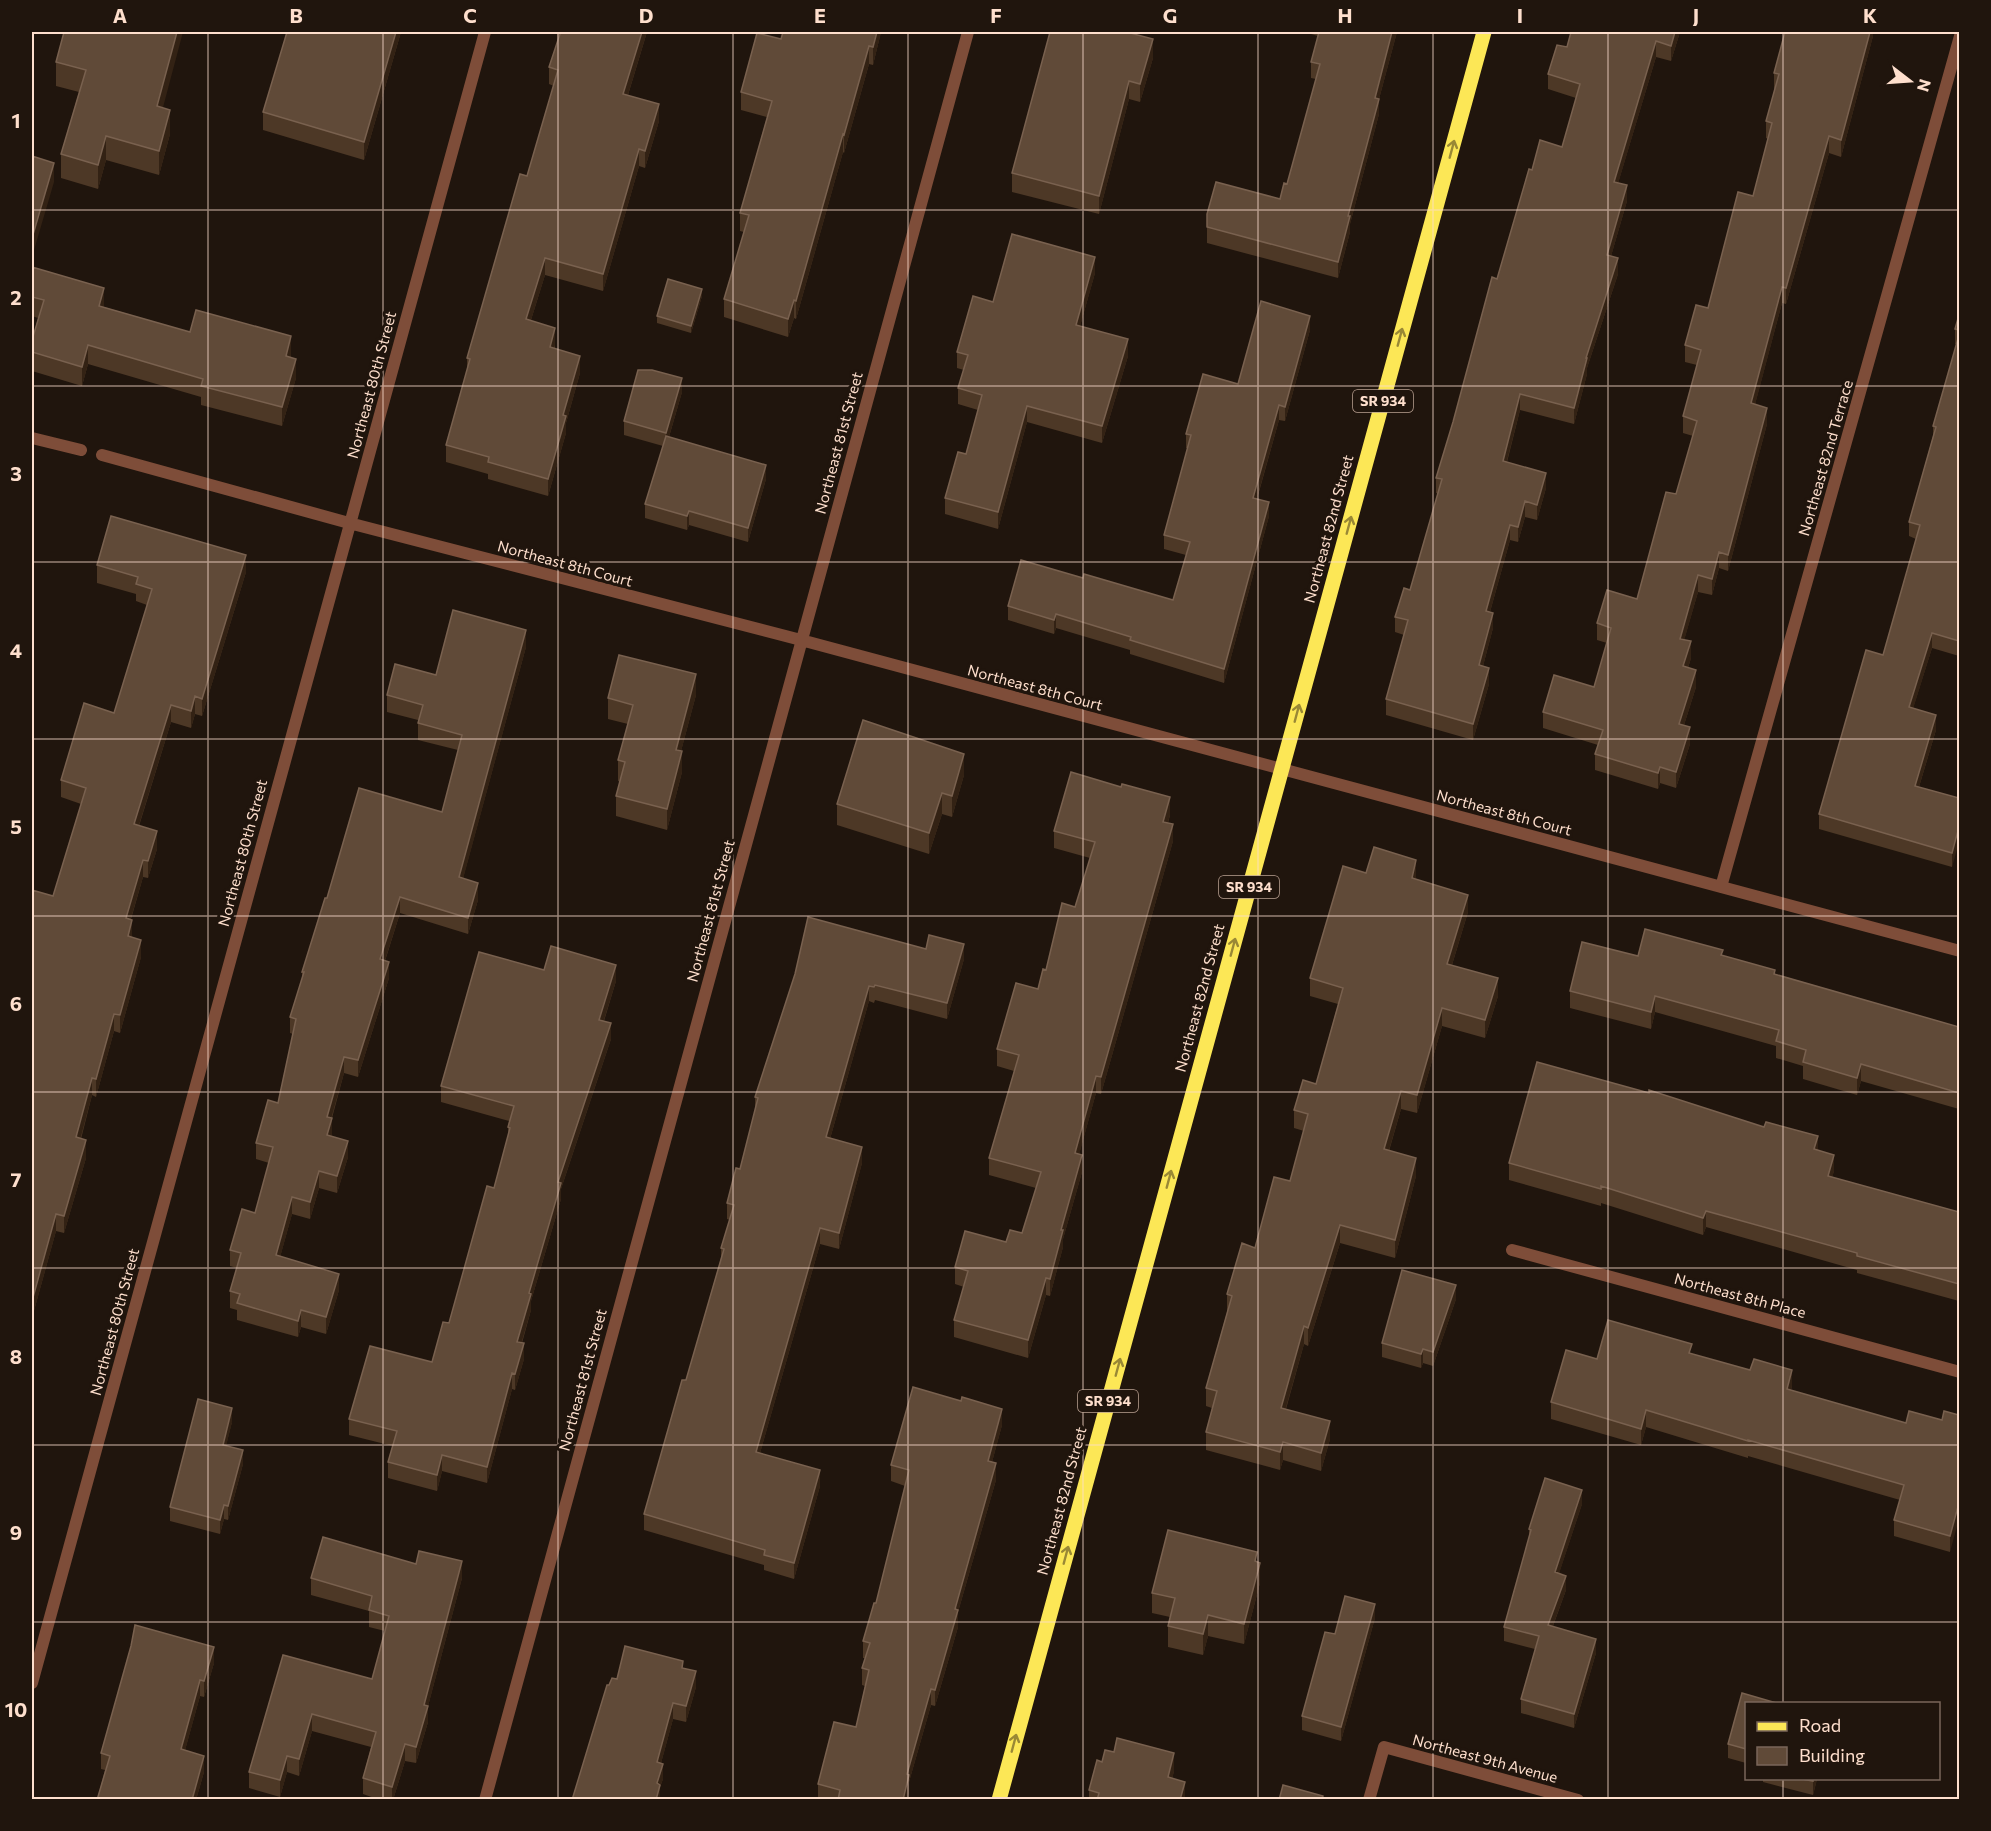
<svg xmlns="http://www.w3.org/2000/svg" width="1991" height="1831" viewBox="0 0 1991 1831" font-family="Commissioner,sans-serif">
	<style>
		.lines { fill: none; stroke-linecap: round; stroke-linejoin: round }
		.street { stroke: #7e4d39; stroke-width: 12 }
		.primary { stroke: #fce756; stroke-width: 15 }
		.wall { fill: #4d3826 }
		.shaded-wall { fill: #332214 }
		.building { fill: #604a38; stroke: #79614f; stroke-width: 1.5 }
		.oneway { stroke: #998835 }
		.grid { fill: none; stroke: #fedfcd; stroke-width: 1.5; stroke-opacity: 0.55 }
		.labels { text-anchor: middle; stroke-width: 6; stroke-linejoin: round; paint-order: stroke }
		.shield { fill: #20150d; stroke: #bba293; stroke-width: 1.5 }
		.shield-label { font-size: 14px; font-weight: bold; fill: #fedfcd }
		.street-label { font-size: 15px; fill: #fedfcd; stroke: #20150d }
		.neatline { fill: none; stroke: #fedfcd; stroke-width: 2 }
		.grid-label { font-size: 20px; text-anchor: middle; font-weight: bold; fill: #fedfcd }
	</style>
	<rect width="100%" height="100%" fill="#20150d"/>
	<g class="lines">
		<path class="street" d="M32,438L81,450
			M102,455L349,523L801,640L1960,951
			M1721,887L1960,36
			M1512,1250L1960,1372
			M32,1683L485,32
			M485,1800L968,32
			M1369,1800L1384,1747L1578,1800"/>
		<path class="primary" d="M999,1800L1484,32"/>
	</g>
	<path class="wall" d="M64,32L163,108L170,134L159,175L106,160L98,189L61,178V154L79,92L56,86V62Z
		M287,32H401L364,160L263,130V112Z
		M647,32L628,95L659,121L645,168L639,166L603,291L545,275L531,320L555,345V348L580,373L566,423V433L548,496L488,479V474L446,462V445L467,370V358L527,176L554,86L549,84V67L557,44V33Z
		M881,32L873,65L869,64L844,153L843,152L796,319L794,318L788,337L724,317V299L744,232L740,231V213L767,117L741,110V92L781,39Z
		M1050,32H1134V34L1153,58L1140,102L1129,99L1099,214L1012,192V173Z
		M1311,32H1397L1379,99V114L1350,224V232L1338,278L1207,243V214L1280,199L1287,184L1316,79L1311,78V62L1318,36L1311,34Z
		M1680,32L1671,61L1656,57L1618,183L1627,201L1611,256L1618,274L1587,368V374L1574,424L1520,410L1507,462L1546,488L1537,520L1525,517L1518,542L1510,540L1490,612L1493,628L1483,666L1489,684L1473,740L1386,715V699L1404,635L1395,632V617L1410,590L1438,494L1436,493V478L1453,422L1532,170L1562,147L1576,98L1548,89V74L1567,47Z
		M1873,32V36L1841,157L1829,153L1786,304L1782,303L1755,404L1767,424L1728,571L1719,568L1712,595L1698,592L1684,640L1691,658L1688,668L1696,687L1684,725L1690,744L1676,788L1660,783L1658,789L1595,770V754L1598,745L1543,728V712L1594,687L1607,643L1597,640V623L1637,599L1676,494L1693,436L1683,433V416L1697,365L1685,362V345L1708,308L1753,196L1768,139L1766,138V121L1775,90H1774V73Z
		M32,267L104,307L190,332L291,355L290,358L296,378L282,426L201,405V397L88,364L82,386L32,371V340L38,318L32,316Z
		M1095,273L1080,326L1128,356L1102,443L1027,422L998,529L945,514V498L966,454L978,410L958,404V388L964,370L957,368V352L993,302Z
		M702,296L691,333L657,323V316Z
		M1959,315V656L1932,648L1913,708L1936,730L1919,787L1959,798L1952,867L1819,829V814L1883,655L1916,539L1909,536V522L1933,436V426L1957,344H1955V329Z
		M1310,330L1285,421L1279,420L1257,499L1269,516L1224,683L1130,654V650L1056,628L1054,634L1008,620V606L1083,578L1173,600L1186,555L1164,549V535L1188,448H1186V434L1238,384Z
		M682,392L669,437L766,479L748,542L689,525L687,530L645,518V504L663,446L624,435V421Z
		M97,565L246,572L202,716L195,714L191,728L171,722L139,826L157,849L148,878L143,877L131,919L132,938L141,957L120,1033L114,1031L96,1097L92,1095L81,1139L86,1158L64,1233L56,1231L32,1318V890L53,896L81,804L61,797V780L114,713L147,605L136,601V594L97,583Z
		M526,647L463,878L478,900L468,934L400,913L385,961L389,978L358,1077L344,1073L332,1118L331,1136L348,1157L337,1193L319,1188L310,1219L292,1214L280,1257L339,1290L326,1334L301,1327L298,1337L237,1320V1310L230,1308V1291L237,1268L230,1266V1250L255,1213L269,1163L256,1159V1143L278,1103L293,1034L290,1033V1017L302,979V972L327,898L442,812L458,750L418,740V720L387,712V695L436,675Z
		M696,695L681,751L682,772L667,830L616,816V796L620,782L618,781V760L628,724L608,719V698Z
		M964,775L952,817L942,814L929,854L837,825V804Z
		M1170,815L1168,823L1173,841L1101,1094L1096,1093L1079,1154L1082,1172L1063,1239V1247L1050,1296L1046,1295L1028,1358L954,1337V1320L964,1287L955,1284V1267L1006,1242L1022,1233L1036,1188L989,1175V1158L1014,1071L997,1066V1049L1038,989L1046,970L1075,907L1090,858L1054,848V831Z
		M1366,873L1416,879L1468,912L1452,965L1498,996L1485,1038L1442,1026L1417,1113L1401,1109L1389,1151L1416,1176L1395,1258L1340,1243L1308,1346L1304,1344L1286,1409L1330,1439L1321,1471L1283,1460L1280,1470L1206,1450V1432L1212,1408L1206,1406V1388L1227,1312V1294L1255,1248L1290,1181L1304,1131L1294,1128V1110L1316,1084L1338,1004L1310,996V978Z
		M1638,956H1723L1775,974L1959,1027V1109L1861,1081L1857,1095L1803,1079V1066L1776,1058V1046L1655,1012L1651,1029L1570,1008V991Z
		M964,959L947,1019L875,1000L874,1003L869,1001L830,1139L862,1163L839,1249L820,1244L760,1453L820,1486L794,1579L764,1570V1565L644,1530V1514L686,1380L721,1258V1248L730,1220L727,1219V1203L740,1169L755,1111V1097L795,974Z
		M544,970L616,981L604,1021L611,1039L561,1189V1199L531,1301V1310L522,1343L524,1359L515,1390L512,1389L487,1483L442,1471L437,1491L388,1478V1462L393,1446L349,1435V1419L432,1362L449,1323L494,1188L508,1138V1127L509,1121L441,1102V1086Z
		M1818,1150L1834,1171L1832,1177L1959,1212V1301L1857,1273V1270L1706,1227L1703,1235L1601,1203V1206L1509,1180V1163Z
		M1456,1299L1433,1366L1423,1363L1421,1368L1382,1357V1343Z
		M1692,1354L1792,1386L1791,1390L1906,1423L1942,1420L1959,1415L1950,1552L1894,1536V1520L1900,1500L1748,1456V1458L1646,1427L1641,1445L1551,1419V1402L1597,1359Z
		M232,1422L226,1445L243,1464L228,1520L224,1519L220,1534L170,1521V1507Z
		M1002,1425L992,1462L996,1480L958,1612V1627L935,1706L931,1705L909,1782V1791L907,1800H818V1784L856,1727L865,1686L862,1685V1668L865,1658H863V1641L876,1603L905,1486L891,1481V1465Z
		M1582,1504L1559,1573L1566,1590L1553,1626L1596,1653L1574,1728L1521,1713V1699L1535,1649L1504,1641V1627L1529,1539V1529Z
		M1257,1562L1260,1583L1244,1644L1208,1636L1203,1655L1168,1647V1626L1170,1617L1152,1613V1593Z
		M311,1578H462L428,1706V1722L416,1763L405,1761L393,1800H380L363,1794V1778L371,1747L312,1731L299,1776L287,1772L280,1797L249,1788V1772L283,1655L372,1679L385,1631L369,1627V1611L311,1595Z
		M1375,1618L1341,1741L1302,1730V1716L1335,1634Z
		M214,1663L204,1697L200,1696L185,1750L204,1772L196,1800H97L105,1770L101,1769V1753Z
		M683,1668L696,1687L686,1722L673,1719L661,1763L663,1779L660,1787V1800L609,1685L617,1679Z
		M1746,1704V1763L1728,1758V1744Z
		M1102,1762L1174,1771L1172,1779L1185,1799L1089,1800V1790Z
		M1763,1779H1817L1813,1795L1763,1782Z"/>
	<path class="shaded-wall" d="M177,32H183L157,130V106Z
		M396,32H401L364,160V142Z
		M642,32H647L623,111V94Z
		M877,32H881L873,65V47Z
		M1392,32H1397L1379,99V114L1350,224V232L1338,278V262L1348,216L1375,98Z
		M1675,32H1680L1671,61V46Z
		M1869,32H1873V36L1841,157V140Z
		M1153,39V58L1140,102V84Z
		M1656,41V57L1614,197V182Z
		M869,46V64L844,153V135Z
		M1129,81V99L1099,214V196Z
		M659,104V121L645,168V151Z
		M170,110V134L159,175V151Z
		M843,134V152L796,319V301Z
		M106,136V160L98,189V165Z
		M1829,136V153L1786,304V288Z
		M639,149V166L603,291V274Z
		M54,163V182L32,257V238Z
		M1627,185V201L1607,270V255Z
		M1095,257V273L1076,341V325Z
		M545,258V275L526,336V319Z
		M1618,258V274L1587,368V374L1574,424V408L1586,358Z
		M1782,287V303L1751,420V403Z
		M104,288V307L99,306Z
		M702,289V296L691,333V326Z
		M794,300V318L788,337V319Z
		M1310,316V330L1285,421V407Z
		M555,328V345L550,364V347Z
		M291,336V355L286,375V356Z
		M1128,339V356L1102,443V426Z
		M88,345V364L82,386V367Z
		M580,356V373L566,423V433L548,496V479L563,415Z
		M296,359V378L282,426V407Z
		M682,378V392L666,447V433Z
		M1520,394V410L1503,476V461Z
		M1279,405V420L1253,512V498Z
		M1027,406V422L998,529V512Z
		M1767,408V424L1728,571V555Z
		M766,465V479L748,542V528Z
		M1546,473V488L1537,520V505Z
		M1525,501V517L1518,542V527Z
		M1269,502V516L1224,683V669Z
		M689,511V525L687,530V516Z
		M1510,525V540L1486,626V611Z
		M1719,552V568L1712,595V579Z
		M246,555V572L202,716V699Z
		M1698,575V592L1680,655V639Z
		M1493,613V628L1479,681V665Z
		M1056,614V628L1054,634V620Z
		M526,630V647L459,894V877Z
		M1932,633V648L1909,722V707Z
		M1691,641V658L1683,683V666Z
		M1489,668V684L1473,740V724Z
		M1696,670V687L1679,741V724Z
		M696,674V695L676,770V750Z
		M195,696V714L191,728V711Z
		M171,705V722L134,841V824Z
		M1936,715V730L1915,800V786Z
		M1690,727V744L1676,788V772Z
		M682,751V772L667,830V809Z
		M964,754V775L952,817V796Z
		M1660,767V783L1658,789V773Z
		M942,793V814L929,854V833Z
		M1170,797V815L1163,839V822Z
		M1173,824V841L1101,1094V1077Z
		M1959,827V842L1952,867V853Z
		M157,831V849L148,878V861Z
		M143,860V877L126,935V918Z
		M1416,860V878L1412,896V878Z
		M478,883V900L468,934V918Z
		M1468,895V912L1447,981V964Z
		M400,897V913L380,976V959Z
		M132,920V937L128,954V936Z
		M141,940V957L120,1033V1015Z
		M964,944V959L947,1019V1003Z
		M389,962V978L358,1077V1060Z
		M616,965V981L599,1036V1020Z
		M1498,978V996L1485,1038V1020Z
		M869,986V1001L826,1153V1137Z
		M1655,996V1012L1651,1029V1012Z
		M1442,1008V1026L1417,1113V1095Z
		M114,1014V1031L96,1097V1079Z
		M611,1023V1039L561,1189V1199L531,1301V1310L517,1358V1342L529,1293L558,1182Z
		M344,1057V1073L327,1133V1117Z
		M1861,1064V1081L1857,1095V1078Z
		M1096,1076V1093L1075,1170V1153Z
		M92,1078V1095L76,1155V1137Z
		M1401,1091V1109L1384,1167V1149Z
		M332,1118V1135L327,1152V1135Z
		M1818,1136V1153L1814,1149Z
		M86,1140V1158L64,1233V1216Z
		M348,1141V1157L337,1193V1176Z
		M862,1147V1163L839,1249V1233Z
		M1082,1155V1172L1063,1239V1247L1050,1296V1279L1061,1230Z
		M1834,1155V1171L1828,1193V1176Z
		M1416,1158V1176L1395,1258V1240Z
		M319,1171V1188L310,1219V1202Z
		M292,1197V1214L276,1272V1255Z
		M1706,1211V1227L1703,1235V1218Z
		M56,1214V1231L32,1318V1301Z
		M1340,1225V1243L1308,1346V1328Z
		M820,1228V1244L756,1467V1452Z
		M339,1274V1290L326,1334V1317Z
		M1046,1278V1295L1028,1358V1340Z
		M1456,1285V1299L1433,1366V1352Z
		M301,1310V1327L298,1337V1321Z
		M1304,1326V1344L1281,1425V1408Z
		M524,1343V1359L515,1390V1374Z
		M1423,1349V1363L1421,1368V1354Z
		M1792,1370V1386L1787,1405V1389Z
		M512,1373V1389L487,1483V1467Z
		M232,1408V1422L223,1459V1445Z
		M1002,1409V1425L988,1477V1461Z
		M1646,1410V1427L1641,1445V1429Z
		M1330,1421V1439L1321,1471V1453Z
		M1283,1442V1460L1280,1470V1452Z
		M243,1450V1464L228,1520V1506Z
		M442,1455V1471L437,1491V1475Z
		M996,1463V1480L958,1612V1627L935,1706V1690L955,1609Z
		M820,1470V1486L794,1579V1563Z
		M1582,1490V1504L1555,1586V1572Z
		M1959,1503V1519L1950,1552V1536Z
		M224,1505V1519L220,1534V1520Z
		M462,1561V1578L427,1710L428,1706V1722L416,1763V1747L424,1705Z
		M1260,1563V1583L1244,1644V1624Z
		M1566,1576V1590L1548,1639V1625Z
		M1375,1604V1618L1341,1741V1727Z
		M1208,1615V1636L1203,1655V1634Z
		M1596,1639V1653L1574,1728V1714Z
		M214,1647V1663L204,1697V1681Z
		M696,1671V1687L686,1722V1706Z
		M200,1680V1696L181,1765V1749Z
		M931,1689V1705L909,1782V1791L907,1800H903L907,1774Z
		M673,1703V1719L657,1778V1762Z
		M312,1714V1731L299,1776V1759Z
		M405,1744V1761L393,1800H392V1787Z
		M1174,1753V1771L1168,1795V1777Z
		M204,1756V1772L196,1800H192Z
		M287,1756V1772L280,1797V1780Z
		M663,1764V1779L660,1787V1800H656L657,1783Z
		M1813,1779H1817L1813,1795Z
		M1185,1782V1800H1180Z"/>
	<path class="building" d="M64,32H177L157,106L170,110L159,151L106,136L98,165L61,154L86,70L56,62Z
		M287,32H396L364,142L263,112Z
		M557,32H642L623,94L659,104L645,151L639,149L603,274L545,258L526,319L555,328L550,347L580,356L563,415L566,416L548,479L488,462L489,457L446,445L470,359L467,358L520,174L527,176L558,70L549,67L560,34L557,33Z
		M783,32H877L873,47L869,46L844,135L843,134L796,301L794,300L788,319L724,299L749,215L740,213L772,101L741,92L757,33L781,39Z
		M1050,32H1130V33L1153,39L1140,84L1129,81L1099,196L1012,173Z
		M1319,32H1392L1375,98L1379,99L1348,216H1350L1338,262L1207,227V214L1216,182L1280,199L1284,183L1287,184L1320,64L1311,62Z
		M1571,32H1675L1671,46L1656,41L1614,182L1627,185L1607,255L1618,258L1586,358H1587L1574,408L1520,394L1503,461L1546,473L1537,505L1525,501L1518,527L1510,525L1486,611L1493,613L1479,665L1489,668L1473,724L1386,699L1408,620L1395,617L1404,588L1410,590L1442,479L1436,478L1453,422L1492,277L1497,279L1529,169L1532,170L1540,140L1562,147L1580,84L1548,74L1557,45L1567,47Z
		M1785,32H1870L1841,140L1829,136L1786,288L1782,287L1751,403L1767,408L1728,555L1719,552L1712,579L1698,575L1680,639L1691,641L1683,666L1696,670L1679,724L1690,727L1676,772L1660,767L1658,773L1595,754L1603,730L1543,712L1554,675L1594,687L1611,628L1597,623L1607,590L1637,599L1666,492L1676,494L1697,421L1683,416L1701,350L1685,345L1696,305L1708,308L1738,192L1753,196L1772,123L1766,121L1779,74L1774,73Z
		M32,156L54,163L32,238Z
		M1012,234L1095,257L1076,325L1128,339L1102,426L1027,406L998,512L945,498L958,452L966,454L982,395L958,388L968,355L957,352L973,296L993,302Z
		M32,267L104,288L99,306L190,332L196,310L291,336L286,356L296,359L282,407L201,386L203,379L88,345L82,367L32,352V340L44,300L32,297Z
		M668,279L702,289L691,326L657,316Z
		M1261,301L1310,316L1285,407L1279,405L1253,498L1269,502L1224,669L1130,640L1131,637L1056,614L1054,620L1008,606L1021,560L1083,578L1084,574L1173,600L1190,542L1164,535L1191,435L1186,434L1203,374L1238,384Z
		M1959,315V330L1955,329Z
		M1959,335V565L1958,570L1959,571V641L1932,633L1909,707L1936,715L1915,786L1959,798V827L1952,853L1819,814L1866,650L1883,655L1920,525L1909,522L1936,427L1933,426Z
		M638,370H652L682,378L666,433L624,421Z
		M666,436L766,465L748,528L689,511L687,516L645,504Z
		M111,516L246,555L202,699L195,696L191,711L171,705L134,824L157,831L148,861L143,860L126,918L132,920L128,936L141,940L120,1015L114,1014L96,1079L92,1078L76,1137L86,1140L64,1216L56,1214L32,1301V890L53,896L86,788L61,780L84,703L114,713L152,589L136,584L138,577L97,565Z
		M453,610L526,630L459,877L478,883L468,918L400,897L380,959L389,962L358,1060L344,1057L327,1117L332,1118L327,1135L348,1141L337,1176L319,1171L310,1202L292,1197L276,1255L339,1274L326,1317L301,1310L298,1321L237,1303L240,1294L230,1291L241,1253L230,1250L242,1209L255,1213L273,1147L256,1143L268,1100L278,1103L296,1019L290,1017L304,972H302L325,898H327L359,788L442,812L462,735L418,723L423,705L387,695L395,664L436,675Z
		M619,655L696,674L676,750L682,751L667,809L616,796L625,762L618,760L633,705L608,698Z
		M863,720L964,754L952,796L942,793L929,833L837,804Z
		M1071,772L1121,787L1122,784L1170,797L1163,822L1173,824L1101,1077L1096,1076L1075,1153L1082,1155L1061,1230H1063L1050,1279L1046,1278L1028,1340L954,1320L968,1271L955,1267L965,1231L1006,1242L1010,1230L1022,1233L1041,1172L989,1158L1019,1055L997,1049L1016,983L1038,989L1043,969L1046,970L1062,903L1075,907L1095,842L1054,831Z
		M1374,847L1416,860L1412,878L1468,895L1447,964L1498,978L1485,1020L1442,1008L1417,1095L1401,1091L1384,1149L1416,1158L1395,1240L1340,1225L1308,1328L1304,1326L1281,1408L1330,1421L1321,1453L1283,1442L1280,1452L1206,1432L1217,1391L1206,1388L1232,1296L1227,1294L1242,1243L1255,1248L1274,1177L1290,1181L1308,1114L1294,1110L1303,1080L1316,1084L1343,988L1310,978L1343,866L1366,873Z
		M808,917L926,949L929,935L964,944L947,1003L875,985L874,987L869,986L826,1137L862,1147L839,1233L820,1228L756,1452L820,1470L794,1563L764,1555L765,1550L644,1514L682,1380H686L724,1249L721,1248L734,1205L727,1203L736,1168L740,1169L758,1098L755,1097L795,974Z
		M1645,929L1723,950L1721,955L1775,970L1774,974L1959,1027V1093L1861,1064L1857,1078L1803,1062L1806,1050L1776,1041L1779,1030L1655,996L1651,1012L1570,991L1582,942L1638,956Z
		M551,946L616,965L599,1020L611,1023L558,1182L561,1183L529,1293L531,1294L517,1342L524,1343L515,1374L512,1373L487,1467L442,1455L437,1475L388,1462L397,1431L349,1419L370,1346L432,1362L443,1322L449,1323L487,1186L494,1188L510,1128L508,1127L514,1106L441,1086L479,952L544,970Z
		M1537,1062L1649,1093V1090L1764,1127L1766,1122L1818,1136L1814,1149L1834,1155L1828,1176L1959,1212V1284L1857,1256V1253L1706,1211L1703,1218L1601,1186V1189L1509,1163Z
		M1402,1270L1456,1285L1433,1352L1423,1349L1421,1354L1382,1343Z
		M1608,1320L1692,1344L1689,1353L1750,1370L1754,1359L1792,1370L1787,1389L1906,1423L1909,1411L1942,1420L1944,1411L1959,1415V1503L1950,1536L1894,1520L1904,1485L1748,1440V1441L1646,1410L1641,1429L1551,1402L1566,1350L1597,1359Z
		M913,1387L961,1401L962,1397L1002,1409L988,1461L996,1463L955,1609L958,1610L935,1690L931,1689L907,1774L909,1775L903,1800H838L840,1790L818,1784L834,1722L856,1727L869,1670L862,1668L870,1643L863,1641L874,1603H876L909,1470L891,1465Z
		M198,1399L232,1408L223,1445L243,1450L228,1506L224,1505L220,1520L170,1507Z
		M1545,1478L1582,1490L1555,1572L1566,1576L1548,1625L1596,1639L1574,1714L1521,1699L1539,1636L1504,1627L1531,1530L1529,1529Z
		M1168,1530L1257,1552L1255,1561L1260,1563L1244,1624L1208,1615L1203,1634L1168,1626L1175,1598L1152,1593Z
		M323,1537L416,1564L419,1551L462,1561L424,1705L428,1706L416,1747L405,1744L392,1787L363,1778L376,1732L312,1714L299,1759L287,1756L280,1780L249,1772L283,1655L372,1679L389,1616L369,1610L372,1596L311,1578Z
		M1345,1596L1375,1604L1341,1727L1302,1716L1325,1632L1335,1634Z
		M135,1625L214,1647L204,1681L200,1680L181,1749L204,1756L192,1800H97L110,1756L101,1753L131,1646Z
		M625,1646L683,1661L682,1668L696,1671L686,1706L673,1703L657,1762L663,1764L657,1783L660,1785L656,1800H572L607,1685H609L612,1678L617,1679Z
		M1742,1693L1780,1704H1746V1749L1728,1744Z
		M1117,1738L1174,1753L1168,1777L1185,1782L1180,1800H1097L1099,1793L1089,1790L1097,1760L1102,1762L1105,1750L1114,1752Z
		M1802,1779H1813V1781Z
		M1283,1785L1323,1796L1322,1800H1279Z"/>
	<defs><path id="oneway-shaft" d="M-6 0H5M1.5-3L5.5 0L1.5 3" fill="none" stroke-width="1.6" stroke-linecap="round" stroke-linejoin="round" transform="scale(1.5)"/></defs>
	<g class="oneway">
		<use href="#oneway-shaft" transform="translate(1452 149) rotate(-75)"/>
		<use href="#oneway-shaft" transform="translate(1400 337) rotate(-75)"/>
		<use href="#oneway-shaft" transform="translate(1349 525) rotate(-75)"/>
		<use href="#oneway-shaft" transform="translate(1297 713) rotate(-75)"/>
		<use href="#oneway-shaft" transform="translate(1233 947) rotate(-75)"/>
		<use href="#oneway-shaft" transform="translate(1169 1179) rotate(-75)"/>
		<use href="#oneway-shaft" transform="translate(1118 1367) rotate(-75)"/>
		<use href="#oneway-shaft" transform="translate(1066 1555) rotate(-75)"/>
		<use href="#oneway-shaft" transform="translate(1014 1743) rotate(-75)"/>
	</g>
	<path class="grid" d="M208,32V1800M383,32V1800M558,32V1800M733,32V1800M908,32V1800M1083,32V1800M1258,32V1800M1433,32V1800M1608,32V1800M1783,32V1704M32,210H1960M32,386H1960M32,562H1960M32,739H1960M32,916H1960M32,1092H1960M32,1268H1960M32,1445H1960M32,1622H1960M1783,1778V1800"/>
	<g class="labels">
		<g class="shield">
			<rect x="1353" y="390" width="60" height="22" rx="4.5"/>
			<rect x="1219" y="876" width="60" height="22" rx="4.5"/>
			<rect x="1078" y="1390" width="60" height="22" rx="4.5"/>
		</g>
		<g class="shield-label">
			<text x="1383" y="406">SR 934</text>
			<text x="1249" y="892">SR 934</text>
			<text x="1108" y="1406">SR 934</text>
		</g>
		<g class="street-label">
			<text transform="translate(372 385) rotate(-75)" y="5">Northeast 80th Street</text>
			<text transform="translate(839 443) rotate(-75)" y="5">Northeast 81st Street</text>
			<text transform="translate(1826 458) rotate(-74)" y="5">Northeast 82nd Terrace</text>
			<text transform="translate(1329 529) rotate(-75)" y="5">Northeast 82nd Street</text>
			<text transform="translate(565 564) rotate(15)" y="5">Northeast 8th Court</text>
			<text transform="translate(1035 688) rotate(15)" y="5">Northeast 8th Court</text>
			<text transform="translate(1504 813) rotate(15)" y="5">Northeast 8th Court</text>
			<text transform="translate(243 853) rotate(-75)" y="5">Northeast 80th Street</text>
			<text transform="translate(711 911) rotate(-75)" y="5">Northeast 81st Street</text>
			<text transform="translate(1200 998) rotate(-75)" y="5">Northeast 82nd Street</text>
			<text transform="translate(1740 1296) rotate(15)" y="5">Northeast 8th Place</text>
			<text transform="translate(115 1322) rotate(-75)" y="5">Northeast 80th Street</text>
			<text transform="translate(583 1380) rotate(-75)" y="5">Northeast 81st Street</text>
			<text transform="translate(1062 1501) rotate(-75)" y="5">Northeast 82nd Street</text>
			<text transform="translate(1485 1759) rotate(15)" y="5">Northeast 9th Avenue</text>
		</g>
	</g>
	<rect width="1991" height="1831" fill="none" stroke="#20150d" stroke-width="66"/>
	<rect x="1745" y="1702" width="195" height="78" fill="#20150d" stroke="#79665a" stroke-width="1.5"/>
	<rect x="1757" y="1722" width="30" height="9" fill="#fce756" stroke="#79665a" stroke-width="1.5"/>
	<text x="1799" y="1732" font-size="18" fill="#fedfcd">Road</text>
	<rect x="1757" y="1747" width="30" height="18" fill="#604a38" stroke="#79665a" stroke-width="1.5"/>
	<text x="1799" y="1762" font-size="18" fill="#fedfcd">Building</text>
	<g transform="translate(1910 81) rotate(107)" stroke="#20150d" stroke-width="4.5" paint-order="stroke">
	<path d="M0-4.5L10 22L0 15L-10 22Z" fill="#fedfcd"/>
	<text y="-9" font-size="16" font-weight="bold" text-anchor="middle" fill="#fedfcd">N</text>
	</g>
	<rect x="33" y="33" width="1925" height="1765" class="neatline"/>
	<g class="grid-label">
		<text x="120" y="23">A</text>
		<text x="296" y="23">B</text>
		<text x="470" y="23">C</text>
		<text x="646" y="23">D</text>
		<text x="820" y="23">E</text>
		<text x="996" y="23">F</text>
		<text x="1170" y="23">G</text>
		<text x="1345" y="23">H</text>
		<text x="1520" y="23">I</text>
		<text x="1696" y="23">J</text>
		<text x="1870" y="23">K</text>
		<text x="16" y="128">1</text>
		<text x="16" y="305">2</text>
		<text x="16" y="481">3</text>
		<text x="16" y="658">4</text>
		<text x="16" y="834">5</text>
		<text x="16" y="1011">6</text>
		<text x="16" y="1187">7</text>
		<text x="16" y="1364">8</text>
		<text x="16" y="1540">9</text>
		<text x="16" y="1717">10</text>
	</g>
</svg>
